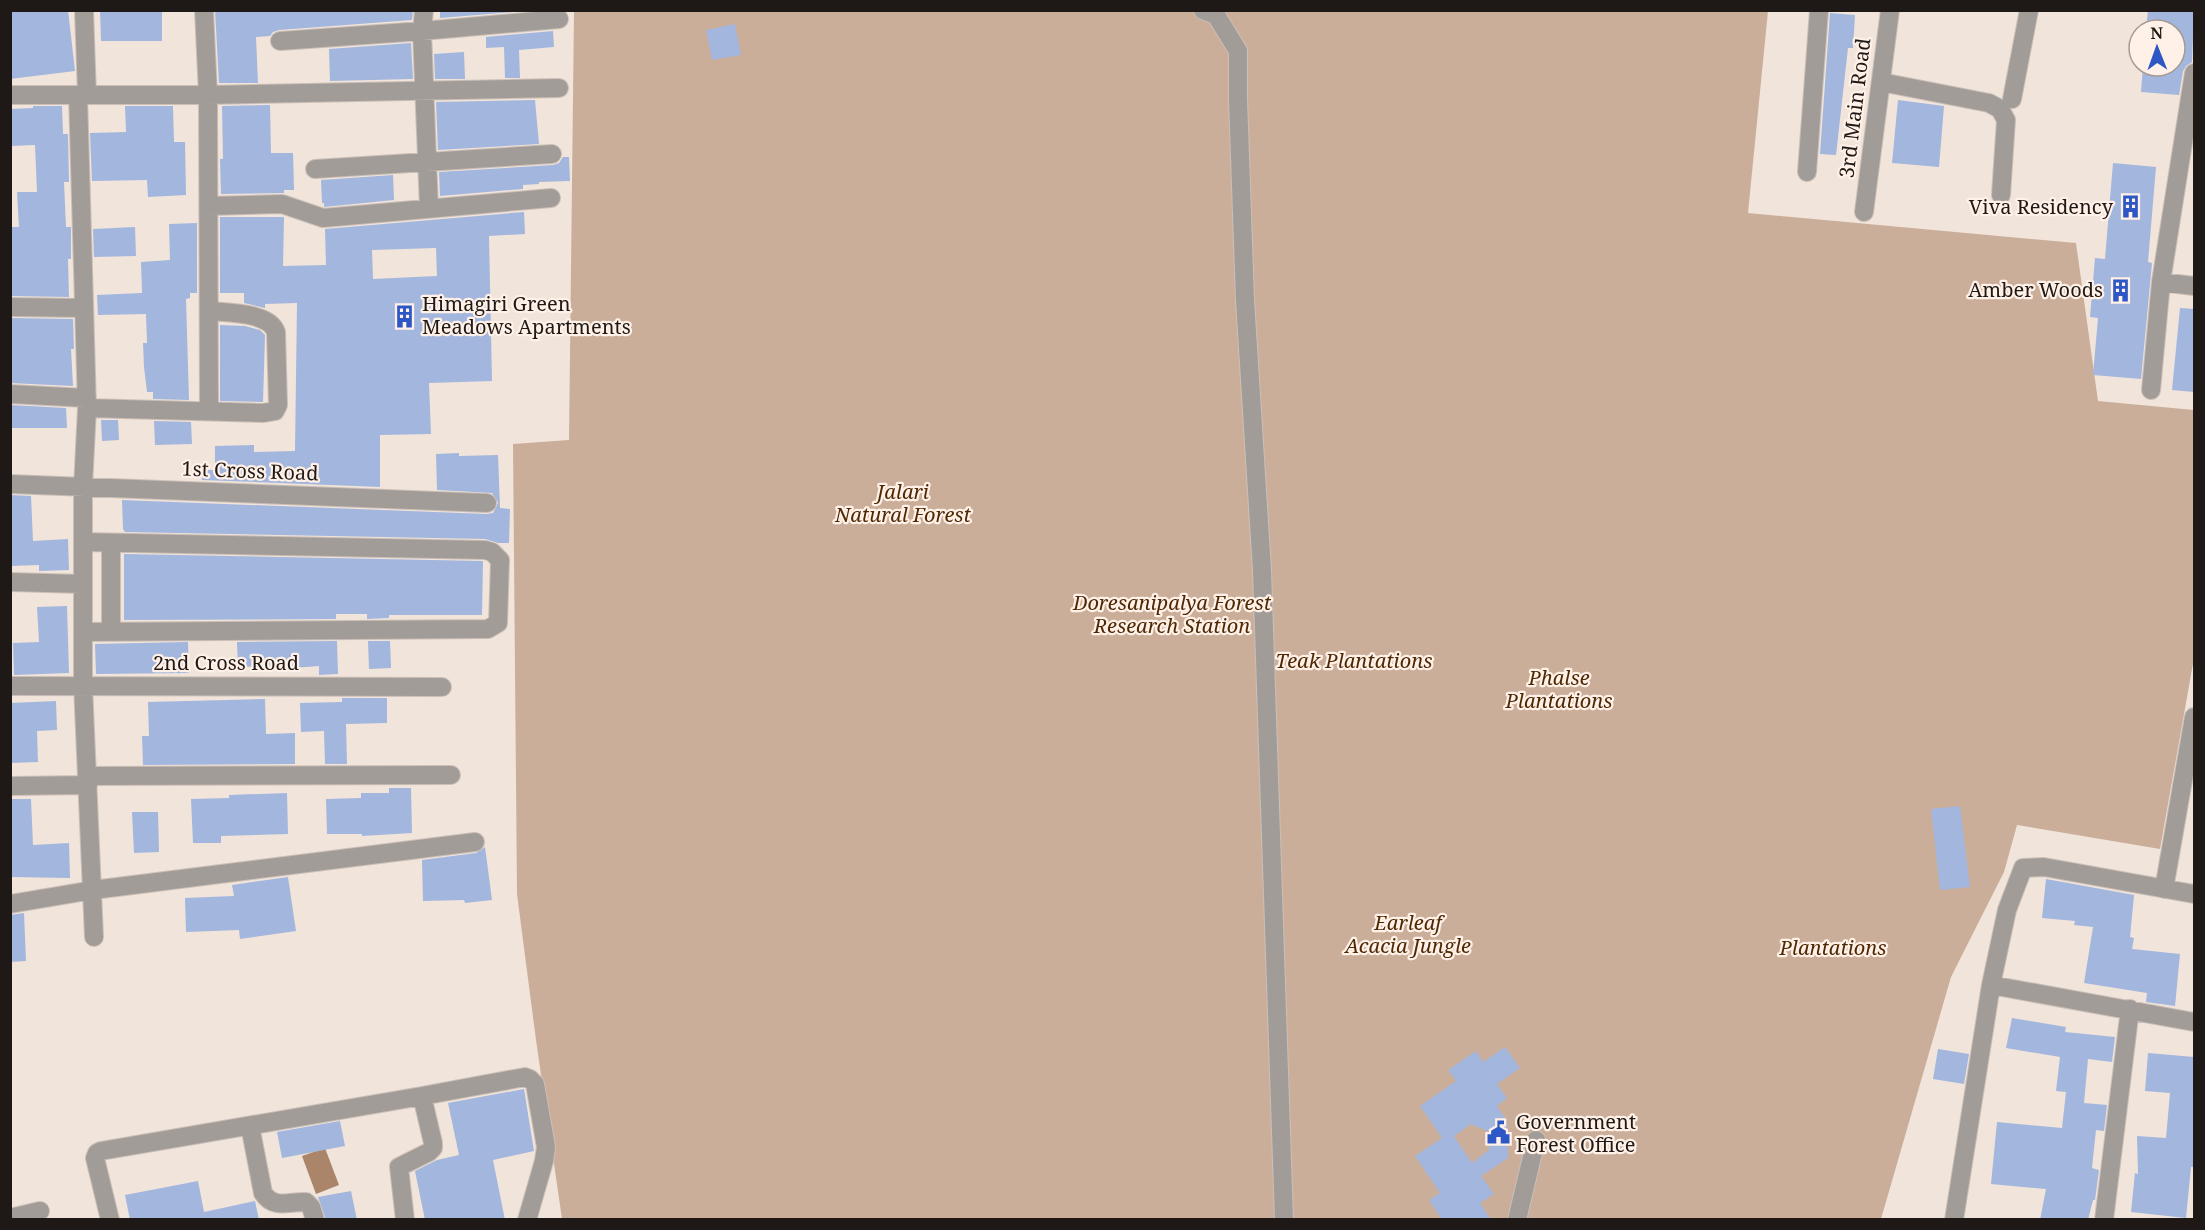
<svg xmlns="http://www.w3.org/2000/svg" width="2205" height="1230" viewBox="0 0 2205 1230" font-family="'Noto Serif',serif">
	<style>
		.green { fill: #cbae9a }
		.water { fill: #ab8569 }
		.building { fill: #a3b6de; fill-rule: evenodd }
		.lines { fill: none; stroke-linecap: round; stroke-linejoin: round }
		.minor-casing { stroke: #cbbfb7; stroke-width: 20 }
		.minor { stroke: #a29c98; stroke-width: 18 }
		.labels { text-anchor: middle; stroke-width: 4.5; stroke-linejoin: round; paint-order: stroke }
		.street-label { font-size: 20px; fill: #1e1916; stroke: #fff1e7 }
		.poi-label { font-size: 20px; fill: #1e1916; stroke: #fff1e7; text-anchor: end }
		.park-label { font-size: 20px; font-style: italic; fill: #4e2804; stroke: #fff1e7 }
	</style>
	<rect width="100%" height="100%" fill="#f1e4da"/>
	<path class="green" d="M574,11H1768L1748,213L2076,243L2098,401L2194,410V658L2160,849L2017,825L2004,872L1951,977L1881,1219H562L536,1040L517,894L513,444L569,440Z"/>
	<path class="water" d="M325,1148L339,1185L316,1194L302,1156Z"/>
	<path class="building" d="M10,10H68L75,71L10,79Z
		M100,10H162V41H101Z
		M215,10H413L412,20L279,30L273,32L270,36L256,37L258,83H219Z
		M440,10H527V11L440,18Z
		M2148,10H2194L2192,62L2186,66L2183,71L2179,95L2141,92L2143,66H2175V30H2146Z
		M1830,13L1855,15L1853,48H1848L1836,155L1820,154Z
		M735,24L741,55L712,60L706,30Z
		M553,31L554,47L519,50L520,78H505L504,47L486,48V37Z
		M411,43L413,79L330,81L329,49Z
		M464,52L465,79H435L434,54Z
		M535,100L539,144L438,150L436,102Z
		M1898,100L1944,106L1939,167L1892,163Z
		M270,105L271,153H293L294,190H284V193L221,194L220,159H223L222,106Z
		M33,106H62L63,134H68L69,182H64L66,227H71V259H68L69,297L10,296V227H19L17,192H37L35,145L10,146V109L33,108Z
		M125,106H173L174,142H185L186,195L148,197L147,180L92,181L90,133L126,132Z
		M563,157H569L570,181L539,182V184L523,185V189L440,196L439,172L553,165L559,163Z
		M2113,163L2156,167L2148,262L2152,263L2141,379L2093,375L2098,318L2090,317L2095,258L2105,259Z
		M393,175L394,200L324,207V203H322L321,180Z
		M524,212L525,234L489,236L492,381L429,383L431,434L380,435V487L202,480L201,470H215V446L254,445V452L295,451L297,303L265,304V308L244,303V293H220V217H284L283,266L326,265L325,229ZM436,248L437,276L373,279L372,250Z
		M197,223V293H190V298L186,299L189,400L153,399V392H147L144,367L143,343H147L146,314L98,315L97,295L142,293L141,262L170,260L169,224Z
		M135,227L136,256L94,257L93,229Z
		M2180,308L2194,309V392L2172,390Z
		M10,318L73,319L74,349H71L73,386L10,383Z
		M220,325L245,326L260,330L265,335L263,402L220,401Z
		M10,405L66,408L67,428H10Z
		M101,420H118L119,440L102,441Z
		M154,421L191,422L192,444L155,445Z
		M459,453V456L498,455L500,508L510,509L509,543H498L485,539L125,532L123,529L122,500L487,514L493,513L498,503L492,493L437,490L436,454Z
		M10,495L31,496L33,541L68,539L69,570L39,571V565L10,566Z
		M124,554L483,561L482,615H389V618L367,619V614H336V619L124,620Z
		M67,606L69,673L14,675L13,643L39,642L37,607Z
		M337,641L338,674L319,675V666L267,670V666L238,667L237,642Z
		M368,641H390L391,668L369,669Z
		M188,642L189,673L96,674L95,644Z
		M342,698H387V723L346,724L347,764H325L324,731L301,732L300,703L342,702Z
		M265,699L266,734L295,733V764L143,765L142,736H149L148,702Z
		M56,701L57,730L37,731L38,762L10,763V703Z
		M389,788H411L412,833L362,836V834H327L326,799L361,798V793H389Z
		M287,793L288,834L221,836V843H193L191,799L229,798V795Z
		M10,799H31L33,845L69,843L70,878L11,877Z
		M1960,806L1970,887L1940,890L1931,809Z
		M132,812H158L159,852L134,853Z
		M485,847L492,900L465,903L464,900L423,901L422,860L476,853Z
		M288,877L296,931L240,939L239,930L186,932L185,898L234,896L232,885Z
		M2046,879L2134,895L2130,937L2134,938L2132,949L2180,954L2175,1006L2146,1002L2147,993L2084,983L2093,927L2074,925L2075,921L2042,918Z
		M24,913L26,961L10,962V915Z
		M2012,1018L2066,1027L2065,1032L2115,1037L2112,1062L2088,1059L2084,1103L2107,1105L2104,1131L2096,1130L2092,1168L2099,1170L2095,1200H2093L2088,1220H2040L2046,1189L1991,1184L1997,1122L2062,1128L2066,1092L2056,1091L2060,1057L2006,1048Z
		M1505,1047L1520,1068L1497,1084L1507,1098L1497,1106L1507,1121L1508,1158L1481,1176L1494,1194L1480,1203L1491,1220H1442L1429,1200L1440,1193L1415,1156L1442,1138L1420,1106L1456,1081L1448,1070L1476,1051L1483,1062ZM1471,1124L1489,1132V1150L1472,1163L1454,1136Z
		M1938,1049L1969,1054L1964,1084L1933,1079Z
		M2148,1053L2194,1057V1151L2193,1167H2191L2186,1218L2131,1212L2135,1173L2138,1174L2137,1136L2166,1138L2170,1093L2145,1091Z
		M524,1089L534,1151L493,1160L505,1220H425L415,1171L437,1160L459,1155L448,1103Z
		M340,1121L345,1146L282,1158L277,1132Z
		M198,1181L204,1212L255,1201L259,1220H130L125,1195Z
		M351,1191L357,1220H326L318,1197Z"/>
	<g class="lines">
		<defs>
			<path id="minor" d="M84,10L87,95
				M204,10L208,95L209,410
				M424,10L422,31L429,209
				M1203,10L1216,15L1238,51V99L1245,300L1262,570L1284,1220
				M280,41L422,31L559,19
				M2194,73L2161,282L2194,286
				M1881,82L1989,103L2000,109L2006,120L2001,195
				M10,95H208L559,88
				M78,95L87,408L83,487V685L94,937
				M2012,99L2029,10
				M315,169L552,154
				M1807,172L1819,10
				M209,206L282,204L323,218L551,198
				M1864,212L1890,10
				M10,307L83,308
				M2151,390L2161,282
				M10,394L86,398
				M87,408L263,413L275,411L278,405L276,332C269,312 228,313 209,311
				M10,484L487,503
				M111,543V632
				M10,582L83,584
				M83,632L488,629L498,623L500,560L492,552L485,550L83,542
				M10,686L442,687
				M87,776L451,775
				M10,786L88,785
				M2164,889L2194,717
				M10,904L93,890L475,842
				M1991,985L2194,1022
				M422,1096L525,1077L530,1079L535,1084L546,1147L544,1161L527,1220
				M250,1126L263,1193C274,1210 290,1201 306,1202L311,1207L315,1220
				M10,1218L40,1211
				M110,1220L95,1158L97,1153L101,1151L422,1096L433,1143V1148L429,1152L399,1167L405,1220
				M1517,1220L1536,1140
				M1954,1220L1991,985L2007,910L2023,868L2044,867L2194,894
				M2104,1220L2130,1009"/>
		</defs>
		<use href="#minor" class="minor-casing"/>
		<use href="#minor" class="minor"/>
	</g>
	<defs>
		<symbol id="building-bare" viewBox="-9 -9 18 18"><path d="M-4-6H4V6H1V3H-1V6H-4ZM-2.5-4.3h1.7v1.8h-1.7ZM.8-4.3h1.7v1.8H.8ZM-2.5-1h1.7V.8h-1.7ZM.8-1h1.7V.8H.8Z" fill="#2e57c6" stroke="#fff1e7" stroke-width="2.5" paint-order="stroke"/></symbol>
		<symbol id="civic-bare" viewBox="-9 -9 18 18"><path d="M-.6-6.5H3V-4.5H.6V-3L4-1V1h2V6H-6V1h2V-1L-.6-3ZM-1.2 2.5V6h2.4V2.5Z" fill="#2e57c6" stroke="#fff1e7" stroke-width="2.5" paint-order="stroke"/></symbol>
	</defs>
	<g fill-rule="evenodd">
		<use href="#building-bare" x="2114" y="190" width="33" height="33"/>
		<use href="#building-bare" x="2104" y="274" width="33" height="33"/>
		<use href="#building-bare" x="388" y="300" width="33" height="33"/>
		<use href="#civic-bare" x="1482" y="1116" width="33" height="33"/>
	</g>
	<g class="labels">
		<g class="street-label">
			<text transform="translate(1855 108) rotate(-83)" y="7">3rd Main Road</text>
			<text transform="translate(250 471) rotate(2)" y="7">1st Cross Road</text>
			<text x="226" y="670">2nd Cross Road</text>
		</g>
		<g class="poi-label">
			<text x="2113" y="214">Viva Residency</text>
			<text x="2103" y="297">Amber Woods</text>
			<text x="422" y="311" text-anchor="start">Himagiri Green<tspan x="422" dy="23">Meadows Apartments</tspan></text>
			<text x="1516" y="1129" text-anchor="start">Government<tspan x="1516" dy="23">Forest Office</tspan></text>
		</g>
		<g class="park-label">
			<text x="903" y="499">Jalari<tspan x="903" dy="23">Natural Forest</tspan></text>
			<text x="1172" y="610">Doresanipalya Forest<tspan x="1172" dy="23">Research Station</tspan></text>
			<text x="1354" y="668">Teak Plantations</text>
			<text x="1559" y="685">Phalse<tspan x="1559" dy="23">Plantations</tspan></text>
			<text x="1408" y="930">Earleaf<tspan x="1408" dy="23">Acacia Jungle</tspan></text>
			<text x="1833" y="955">Plantations</text>
		</g>
	</g>
	<rect width="2205" height="1230" fill="none" stroke="#1e1916" stroke-width="24"/>
	<g transform="translate(2157 48) rotate(359)"><circle r="28" fill="#fff1e7" stroke="#a59b93" stroke-width="1.5"/>
	<path d="M0-4.5L10 22L0 15L-10 22Z" fill="#2e57c6"/>
	<text y="-9" font-size="16" font-weight="bold" text-anchor="middle" fill="#1e1916">N</text>
	</g>
</svg>
